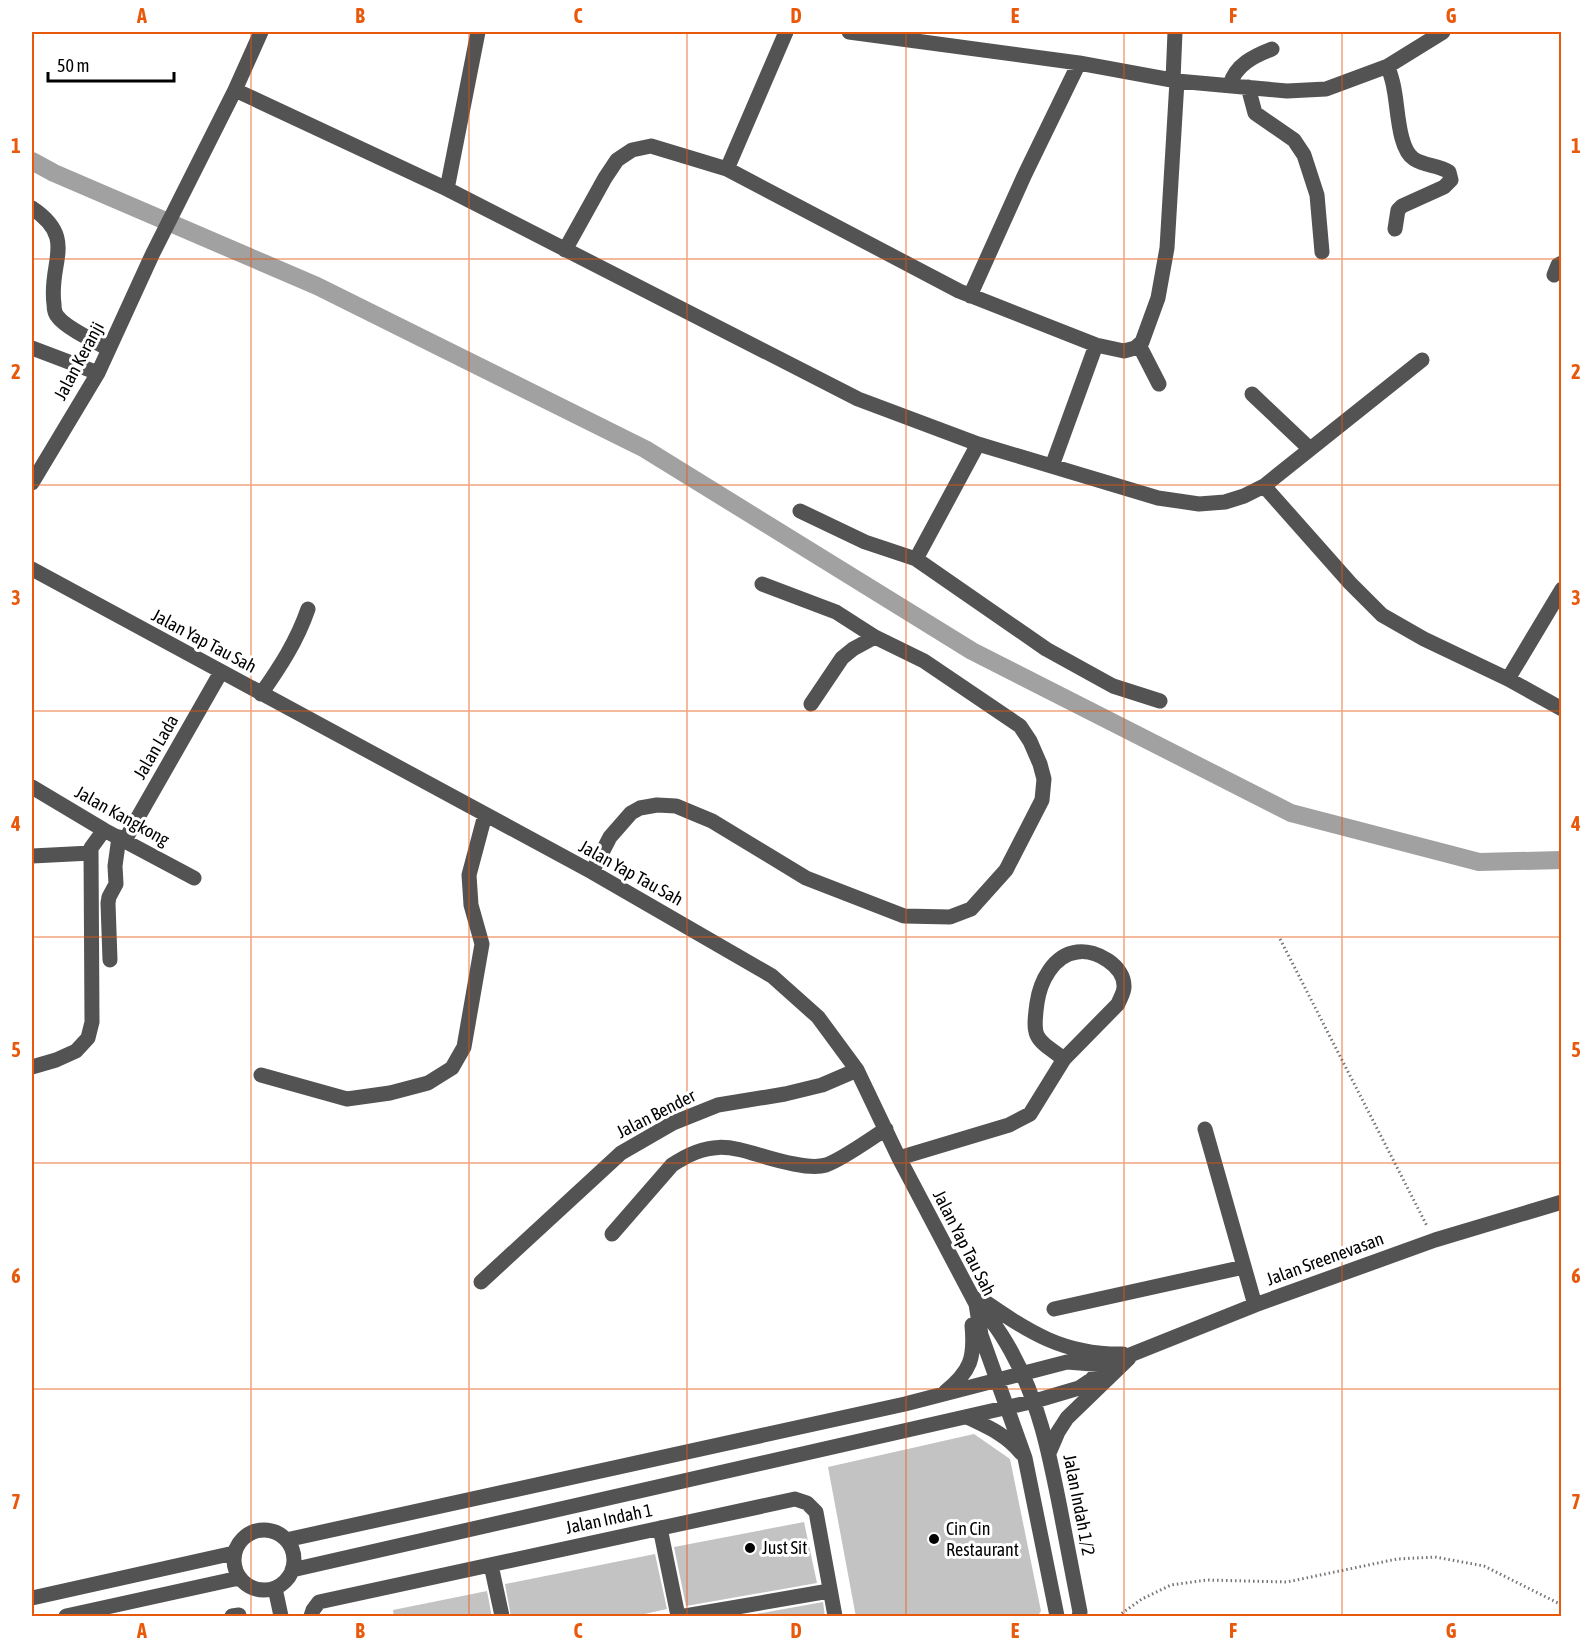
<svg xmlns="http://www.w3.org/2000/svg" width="1593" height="1648" viewBox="0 0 1593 1648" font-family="'Asap Condensed',sans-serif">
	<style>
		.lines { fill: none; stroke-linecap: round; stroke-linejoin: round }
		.canal { stroke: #a1a1a1; stroke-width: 18 }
		.building { fill: #c3c3c3 }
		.path { stroke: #757575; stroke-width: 3; stroke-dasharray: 1.5 3; stroke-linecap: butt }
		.minor { stroke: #535353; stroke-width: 15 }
		.grid { fill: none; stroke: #e8590c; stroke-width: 1.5; stroke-opacity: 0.55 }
		.poi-dot { fill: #000; stroke: #fff; stroke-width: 2 }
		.labels { text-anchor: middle; stroke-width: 6; stroke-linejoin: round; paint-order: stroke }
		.street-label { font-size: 18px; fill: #000; stroke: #fff }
		.poi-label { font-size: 18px; fill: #000; stroke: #fff; text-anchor: start }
		.neatline { fill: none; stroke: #e8590c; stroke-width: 2 }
		.grid-label { font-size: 20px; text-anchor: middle; font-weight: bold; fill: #e8590c }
	</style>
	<rect width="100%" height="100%" fill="#fff"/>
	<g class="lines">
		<path class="canal" d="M32,161L54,173L317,286L645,449L972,651L1291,813L1479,862L1562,860"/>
	</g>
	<path class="building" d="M974,1434L1010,1459L1041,1611L1037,1617H856L828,1467Z
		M804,1522L817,1583L686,1606L674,1547Z
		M655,1554L667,1609L631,1617H511L505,1584Z
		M487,1591L492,1617H394L393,1610Z
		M823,1602L825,1617H739Z"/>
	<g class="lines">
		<path class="path" d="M1280,939L1427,1226
			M1118,1616L1142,1599L1171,1585L1207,1580L1287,1582L1397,1559L1435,1557L1484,1566L1562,1605"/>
		<path class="minor" d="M786,32L727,169L959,291L1096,345L1124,351L1135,348L1142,342L1158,298L1167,248L1177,81
			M849,32L1079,63L1177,81L1287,91L1326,89L1388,66L1443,32
			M1388,66C1390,74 1393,81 1394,89C1398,107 1398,149 1414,159C1425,166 1439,165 1449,172L1451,180L1444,187L1402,206L1398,210L1395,229
			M1173,80L1175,32
			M1230,85C1235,65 1254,56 1272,49
			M1248,87L1255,113L1294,140L1304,155L1317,195L1322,252
			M235,90L447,189L858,399L978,444L1158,498L1199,504L1225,502L1244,496L1264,486L1350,583L1382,615L1424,639L1508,679L1562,709
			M447,189L478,32
			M32,208C78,239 48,262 54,304C54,308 55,314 58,317C66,328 96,342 109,349
			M565,250L605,178L617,160L632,150L651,146L727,169
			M1554,275L1558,265L1562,263
			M970,296L1025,174L1079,63
			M1139,345L1159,384
			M32,348L98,373
			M1252,394L1310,449
			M978,444L916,559L1046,649L1113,686L1160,701
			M1052,466L1096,345
			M32,483L98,373L153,253L235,90L261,32
			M1264,486L1422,360
			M800,511L865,542L916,559
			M32,569L592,872L772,976L818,1017L857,1070L899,1158L976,1304L981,1335L1025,1458L1057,1616
			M1508,679L1562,589
			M261,694C280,667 297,641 308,609
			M811,704L842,658L853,649L875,637
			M32,787L104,830L194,878
			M125,840L221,672
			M32,856L91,853
			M592,872L610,837L631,813L640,808L657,805L676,806L712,821L806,878L904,916L950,917L971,909L1006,870L1042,800L1044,779L1040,764L1030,741L1020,726L924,661L875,637L836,612L762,584
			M110,960L108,903L109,897L116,884L115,866L119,837
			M32,1067L56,1060L76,1051L88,1038L92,1022L91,848L104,830
			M261,1075L347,1099L390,1093L428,1083L452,1068L464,1047L482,944L471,905L469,875L485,815
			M1205,1129L1255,1305
			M899,1158L1009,1125L1030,1114L1064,1059L1118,1004C1120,998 1124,993 1124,987C1125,966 1096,949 1077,952C1053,955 1040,982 1037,1003C1032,1039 1035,1038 1064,1059
			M612,1234L672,1165C722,1131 744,1155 794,1164C804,1166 816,1168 826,1165C843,1159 870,1139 886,1129
			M481,1282L621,1153L673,1123L718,1105L785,1094L822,1085L857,1070
			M981,1299C1029,1332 1063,1355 1123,1354
			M976,1304C991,1317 1001,1333 1011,1351C1039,1402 1049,1452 1060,1508C1067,1543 1073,1577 1080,1612L1079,1616
			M1054,1309L1244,1267
			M945,1392C971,1371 975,1358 972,1325
			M967,1417C988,1427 1007,1435 1021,1453
			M1049,1453L1058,1432L1067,1418L1129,1358
			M660,1528L678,1616
			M234 1560a30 30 0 1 1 60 0a30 30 0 1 1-60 0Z
			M286,1540L905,1404L1067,1362L1105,1365L1255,1305L1435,1240L1562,1202
			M491,1565L502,1616
			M292,1570L1035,1401L1079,1388L1091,1380L1105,1365
			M275,1588L281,1616
			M32,1598L234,1553
			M66,1616L239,1578
			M232,1616L239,1615
			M311,1616L313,1610L319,1602L795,1499L807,1503L816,1512L835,1616
			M685,1616L829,1591"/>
	</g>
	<path class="grid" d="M251,32V1616M469,32V1616M687,32V1616M906,32V1616M1124,32V1616M1342,32V1616M32,259H1562M32,485H1562M32,711H1562M32,937H1562M32,1163H1562M32,1389H1562"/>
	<g class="poi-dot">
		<circle cx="934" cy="1539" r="6"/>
		<circle cx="750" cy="1548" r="6"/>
	</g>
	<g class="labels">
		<g class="street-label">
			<text transform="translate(79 361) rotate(-62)" y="6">Jalan Keranji</text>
			<text transform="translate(204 641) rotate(28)" y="6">Jalan Yap Tau Sah</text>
			<text transform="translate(156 747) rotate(-60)" y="6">Jalan Lada</text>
			<text transform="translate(122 816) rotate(29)" y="6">Jalan Kangkong</text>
			<text transform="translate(631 873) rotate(29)" y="6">Jalan Yap Tau Sah</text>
			<text transform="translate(656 1114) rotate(-27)" y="6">Jalan Bender</text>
			<text transform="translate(964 1243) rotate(63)" y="6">Jalan Yap Tau Sah</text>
			<text transform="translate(1325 1259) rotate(-20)" y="6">Jalan Sreenevasan</text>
			<text transform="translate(1079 1505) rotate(79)" y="6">Jalan Indah 1/2</text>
			<text transform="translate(609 1519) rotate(-12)" y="6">Jalan Indah 1</text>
		</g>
		<g class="poi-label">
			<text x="946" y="1535">Cin Cin<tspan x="946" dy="21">Restaurant</tspan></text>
			<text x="762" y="1554">Just Sit</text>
		</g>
	</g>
	<rect width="1593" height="1648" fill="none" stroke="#ffffff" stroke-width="66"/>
	<path d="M48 72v9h126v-9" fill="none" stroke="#000000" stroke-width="3"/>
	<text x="57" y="72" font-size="18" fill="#000000" stroke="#ffffff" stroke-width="4.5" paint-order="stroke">50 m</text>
	<rect x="33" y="33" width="1527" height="1582" class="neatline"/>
	<g class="grid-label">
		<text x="142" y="23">A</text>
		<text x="360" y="23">B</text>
		<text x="578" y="23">C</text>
		<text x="796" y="23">D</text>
		<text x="1015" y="23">E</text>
		<text x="1233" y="23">F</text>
		<text x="1451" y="23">G</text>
		<text x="16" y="153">1</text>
		<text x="1576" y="153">1</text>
		<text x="16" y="379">2</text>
		<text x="1576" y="379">2</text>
		<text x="16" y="605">3</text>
		<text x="1576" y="605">3</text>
		<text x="16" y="831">4</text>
		<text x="1576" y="831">4</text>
		<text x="16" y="1057">5</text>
		<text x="1576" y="1057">5</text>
		<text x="16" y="1283">6</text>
		<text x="1576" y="1283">6</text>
		<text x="16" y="1509">7</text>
		<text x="1576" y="1509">7</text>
		<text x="142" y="1638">A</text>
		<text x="360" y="1638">B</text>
		<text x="578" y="1638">C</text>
		<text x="796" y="1638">D</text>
		<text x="1015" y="1638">E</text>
		<text x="1233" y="1638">F</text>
		<text x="1451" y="1638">G</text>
	</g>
</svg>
